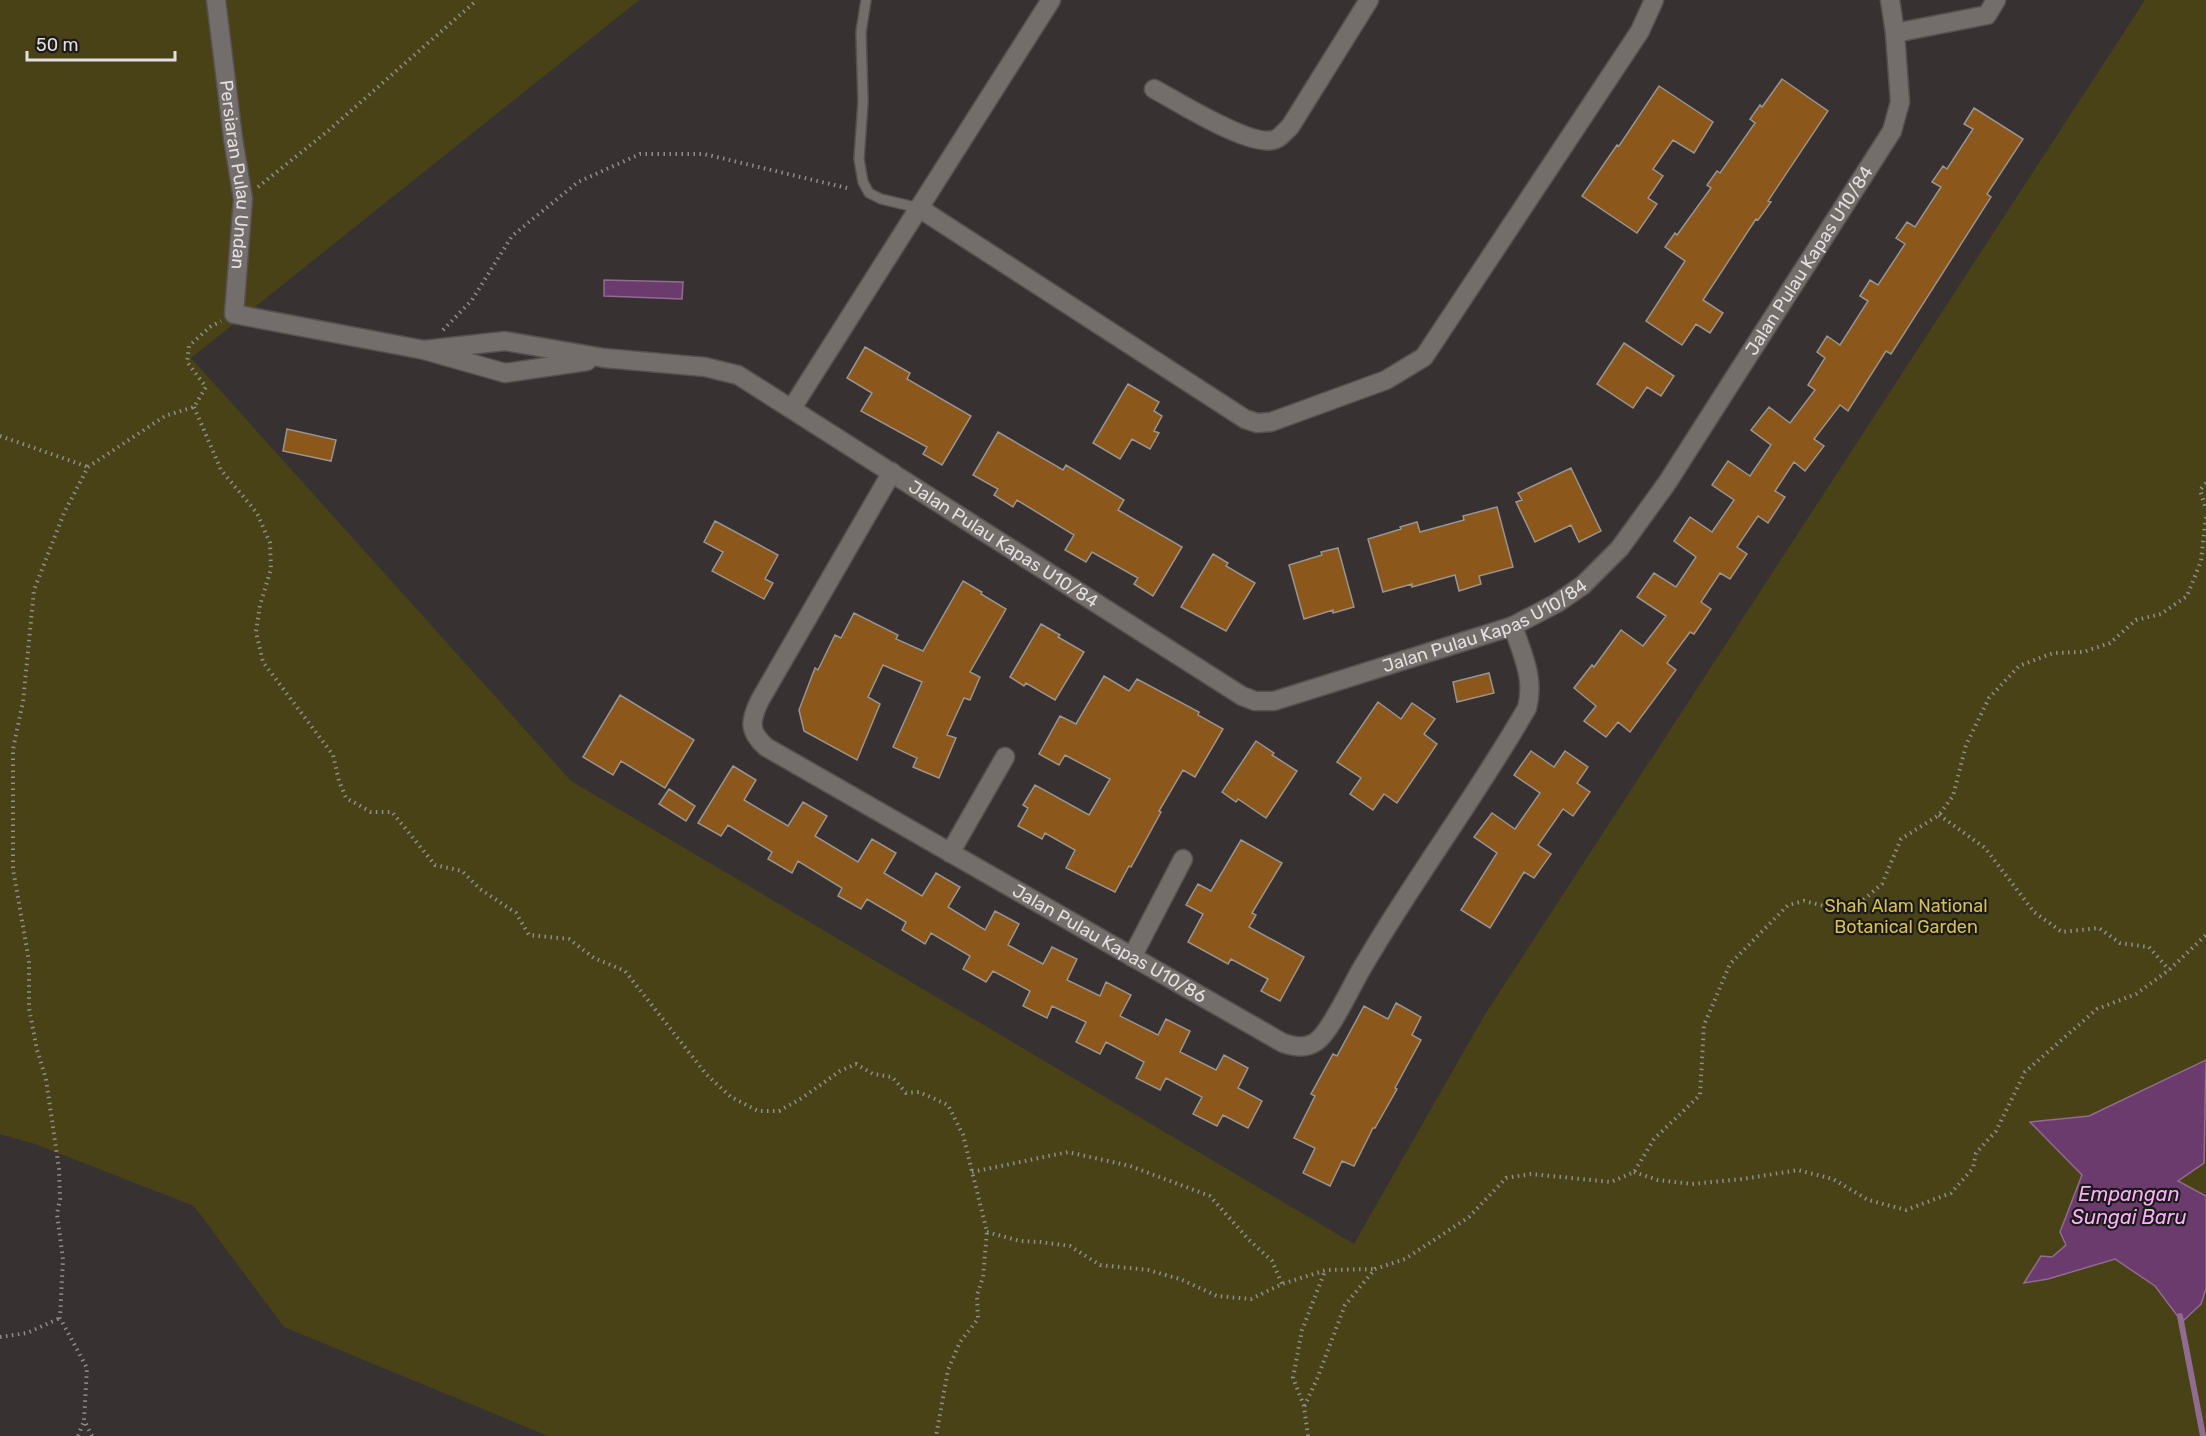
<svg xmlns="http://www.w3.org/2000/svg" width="2206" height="1436" viewBox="0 0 2206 1436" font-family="Rubik,sans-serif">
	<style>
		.green { fill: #4a4217 }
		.water { fill: #6c3b6e; stroke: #906c90; stroke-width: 1.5 }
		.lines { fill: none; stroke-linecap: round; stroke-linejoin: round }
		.stream { stroke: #906c90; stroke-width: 6 }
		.building { fill: #8b571b; stroke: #999490; stroke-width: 1.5 }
		.lane-casing { stroke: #565150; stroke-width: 12 }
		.street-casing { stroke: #565150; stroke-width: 21 }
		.path { stroke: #918d8c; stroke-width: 4; stroke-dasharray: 1.5 4.5; stroke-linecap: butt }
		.lane { stroke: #736d6c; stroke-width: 9 }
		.street { stroke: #736d6c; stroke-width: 18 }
		.labels { text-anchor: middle; stroke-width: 4.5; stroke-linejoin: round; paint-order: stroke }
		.street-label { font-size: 18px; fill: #e3dfdf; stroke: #1d1a1a }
		.park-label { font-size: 18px; fill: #d5c053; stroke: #1d1a1a }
		.water-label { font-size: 20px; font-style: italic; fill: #fbb1fd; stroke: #1d1a1a }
	</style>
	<rect width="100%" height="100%" fill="#373231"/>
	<path class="green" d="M0,0H639L191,358L571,781L1354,1244L1484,1016L2145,0H2206V1436H548L284,1327L194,1206L35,1144L0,1134Z"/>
	<path class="water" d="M604,280L683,282L682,299L604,296Z
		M2206,1060L2204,1163L2178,1181L2206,1196V1289L2201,1304L2182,1322L2155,1286L2115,1259L2048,1279L2024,1283L2041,1256L2052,1257L2066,1245L2060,1232L2082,1175L2030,1122L2089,1116Z"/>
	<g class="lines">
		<path class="stream" d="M2180,1316L2203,1436"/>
	</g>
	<path class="building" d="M1782,79L1828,111L1768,201L1771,202L1758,220L1756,219L1703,300L1723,313L1710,333L1696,324L1682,345L1646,321L1685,261L1665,247L1675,233L1677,235L1711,188L1707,185L1717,171L1720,173L1755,123L1750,119L1760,105L1762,107Z
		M1659,86L1713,122L1694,153L1673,140L1653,169L1663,176L1648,198L1657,204L1637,233L1582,196L1617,145L1619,146Z
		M1974,108L2023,139L1987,194L1991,197L1891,354L1886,351L1848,411L1840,405L1814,439L1824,446L1805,471L1794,462L1775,491L1785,497L1768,523L1758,516L1737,547L1747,554L1730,579L1720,573L1701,602L1711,609L1694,634L1690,632L1667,663L1676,670L1630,732L1618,722L1606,737L1584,721L1596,706L1574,688L1592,665L1594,667L1621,630L1643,646L1666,616L1637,597L1654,573L1676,587L1696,557L1674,541L1690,517L1712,532L1734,500L1712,485L1728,461L1750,476L1771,445L1751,430L1769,407L1790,423L1815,390L1808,385L1825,358L1817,352L1827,336L1840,345L1868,301L1860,296L1870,280L1878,285L1905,244L1896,238L1907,222L1915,227L1941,187L1932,182L1943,166L1947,169L1973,129L1964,124Z
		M1624,343L1674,376L1661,396L1647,387L1633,408L1597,384Z
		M865,347L910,373L907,379L971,416L942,465L923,454L927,447L861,411L872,393L847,378Z
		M1128,384L1159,402L1154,411L1162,416L1154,431L1159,433L1150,449L1132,439L1120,459L1093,443Z
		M287,429L336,440L331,461L283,451Z
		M998,432L1063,470L1066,465L1124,500L1118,510L1182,547L1153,596L1134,584L1138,578L1092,552L1086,562L1065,550L1074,535L1017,500L1013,507L994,495L998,489L973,475Z
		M1571,468L1601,531L1579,542L1571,525L1535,542L1516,502L1522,500L1518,493Z
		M1497,507L1513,567L1479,576L1481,584L1459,591L1455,575L1412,587V584L1383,592L1368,539L1401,529L1400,527L1417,522L1420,532L1464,520L1463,516Z
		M715,521L778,555L765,579L773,583L764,599L712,571L723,552L704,542Z
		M1338,548L1354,607L1333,613V610L1304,619L1289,565L1322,555L1321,552Z
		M1213,554L1228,563L1226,566L1255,583L1226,631L1181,607Z
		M963,581L982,592L981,594L1006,609L970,672L980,677L970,700L964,698L947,735L956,738L939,778L913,767L917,758L893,747L922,682L883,665L868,697L880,704L857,760L804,731L799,710L815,668L818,670L835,635L841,638L854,613L898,635L896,639L923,651Z
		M1041,624L1060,635L1058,637L1084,652L1055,700L1026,683L1024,686L1010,677Z
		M1489,673L1494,693L1457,702L1453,682Z
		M1104,676L1129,691L1137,679L1199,712L1198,715L1223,729L1195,777L1183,770L1159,811L1161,812L1131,867L1129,866L1115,892L1066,868L1075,850L1045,833L1042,839L1018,826L1028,808L1023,805L1035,785L1089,815L1110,779L1065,755L1059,765L1039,754L1060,716L1076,724Z
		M620,695L694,740L665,788L621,761L613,775L583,757Z
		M1378,702L1401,719L1412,703L1435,719L1424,734L1437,744L1397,803L1384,794L1373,810L1350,794L1361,778L1337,762Z
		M1256,741L1274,753L1272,755L1297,771L1266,818L1238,799L1236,802L1222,792Z
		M1531,751L1554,767L1565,751L1588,767L1577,783L1590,792L1573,816L1563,809L1538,845L1551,854L1534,878L1524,872L1490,928L1461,910L1497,853L1474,837L1492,813L1515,829L1540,793L1514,775Z
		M733,766L756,780L744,800L788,826L803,802L827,816L815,836L858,862L872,839L896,853L884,873L922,896L936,873L960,887L948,907L985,930L995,911L1019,924L1008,945L1043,964L1052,947L1077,959L1067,980L1100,996L1106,982L1131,995L1120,1016L1158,1035L1166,1019L1190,1031L1180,1052L1216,1070L1224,1055L1248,1068L1238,1088L1262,1101L1248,1128L1223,1115L1217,1126L1193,1114L1202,1097L1166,1078L1160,1090L1136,1078L1144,1062L1106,1042L1100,1054L1076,1042L1086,1022L1052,1006L1047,1018L1023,1006L1030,991L993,971L986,982L963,969L970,956L931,933L925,944L902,930L906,922L867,899L861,909L838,896L842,888L798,861L792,873L768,859L772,852L728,825L721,836L698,823Z
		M669,789L695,806L686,821L659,804Z
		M1241,840L1282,863L1252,913L1256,915L1249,927L1304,957L1280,1001L1261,991L1268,979L1231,959L1228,964L1188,942L1203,914L1186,905L1198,884L1211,891Z
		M1396,1003L1421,1017L1412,1035L1421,1040L1395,1088L1397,1089L1375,1128H1373L1354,1166L1342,1161L1330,1186L1303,1173L1315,1148L1294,1138L1315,1096L1311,1094L1333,1054L1337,1056L1364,1006L1388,1019Z"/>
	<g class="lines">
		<defs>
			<path id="lane" d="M866,0L861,32L863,102L859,159L863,182L869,193L881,199L919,208"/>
			<g id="street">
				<path id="s1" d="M216,0L233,138L243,199L234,314L424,350L505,373L587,361"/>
				<path d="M1895,33L1987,15L1996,0"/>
				<path d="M1154,89C1177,101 1253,150 1276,139C1281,137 1286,130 1290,127L1369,0"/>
				<path d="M919,208L1245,419L1257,423L1271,422L1386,380L1424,357L1640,31L1654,0"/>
				<path id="s2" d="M424,350L505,341L604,358L705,367L738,375L1242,696L1255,701H1274L1513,626L1557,603L1583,585L1620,548L1667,483L1892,131L1900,102L1895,33L1890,0"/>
				<path d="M792,408L1051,0"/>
				<path id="s3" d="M892,472L760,700C750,721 748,731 766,747L1283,1043C1295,1047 1306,1049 1317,1041C1332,1030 1354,980 1365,963C1416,876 1477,795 1527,708C1535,678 1522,654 1513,626"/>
				<path d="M950,853L1005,757"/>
				<path d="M1132,957L1183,859"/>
			</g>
		</defs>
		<use href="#lane" class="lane-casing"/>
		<use href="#street" class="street-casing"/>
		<path class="path" d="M258,187L329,130L477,0
			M443,330L472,300L512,236L578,182L640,154H704L851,189
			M194,407L221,470L257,513L270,543L271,569L260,605L256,632L263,662L333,755L339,781L346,798L371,812H392L435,865L462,871L480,889L516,913L529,935L569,939L594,958L625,971L706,1074L731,1097L758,1111H779L802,1098L840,1071L856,1064L873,1074L892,1077L906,1093L919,1092L948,1105L963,1135L987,1232L983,1277L977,1295L978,1319L960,1342L948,1370L936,1436
			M0,436L88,467
			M2206,483L2200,490L2206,509
			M1939,815L1985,848L2034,912L2062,932L2099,928L2120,943L2149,947L2169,970
			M972,1172L1068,1152L1130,1166L1210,1196L1248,1239L1272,1261L1282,1284
			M1634,1172L1658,1180L1692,1184L1743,1179L1798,1170L1833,1179L1868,1200L1906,1210L1951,1193L1973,1168L1976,1153L1996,1131L2025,1072L2097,1009L2136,994L2169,970L2206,935
			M987,1232L1020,1241L1041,1242L1070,1246L1100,1265L1148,1270L1180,1279L1217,1296L1251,1299L1282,1284L1326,1270L1374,1269
			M0,1337L27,1333L60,1318
			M1304,1406L1293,1378L1302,1330L1325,1271
			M78,1436L84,1421
			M92,1436L84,1420L87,1368L60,1318L63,1259L57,1214L60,1199L59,1169L46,1079L37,1050L29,1008V961L13,869V749L23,702L34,590L64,513L88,467L165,416L194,407L206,387L187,362L189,346L210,327L221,321
			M1308,1436L1304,1407L1317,1379L1345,1305L1375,1269L1405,1259L1469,1217L1506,1178L1531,1174L1611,1182L1634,1172L1654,1139L1700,1095L1704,1025L1730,964L1788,905L1804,901L1849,912L1882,884L1901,839L1939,815L1953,796L1966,745L1989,698L2019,666L2053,653L2083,652L2110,643L2136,620L2161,614L2187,596L2201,561L2206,516"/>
		<use href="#lane" class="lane"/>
		<use href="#street" class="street"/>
	</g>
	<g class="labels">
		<g class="street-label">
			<text dy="6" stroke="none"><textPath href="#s1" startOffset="176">Persiaran Pulau Undan</textPath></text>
			<text dy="6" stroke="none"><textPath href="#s2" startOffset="1676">Jalan Pulau Kapas U10/84</textPath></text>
			<text dy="6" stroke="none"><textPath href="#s2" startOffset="632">Jalan Pulau Kapas U10/84</textPath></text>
			<text dy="6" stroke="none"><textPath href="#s2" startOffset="1172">Jalan Pulau Kapas U10/84</textPath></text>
			<text dy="6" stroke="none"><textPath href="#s3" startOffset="712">Jalan Pulau Kapas U10/86</textPath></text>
		</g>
		<g class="park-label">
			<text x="1906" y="912">Shah Alam National<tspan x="1906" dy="21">Botanical Garden</tspan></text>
		</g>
		<g class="water-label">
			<text x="2129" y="1201">Empangan<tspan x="2129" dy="23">Sungai Baru</tspan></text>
		</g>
	</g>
	<path d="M27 51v9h148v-9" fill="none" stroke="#e3dfdf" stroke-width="3"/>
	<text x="36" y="51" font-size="18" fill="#e3dfdf" stroke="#1d1a1a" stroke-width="4.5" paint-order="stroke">50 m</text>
</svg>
